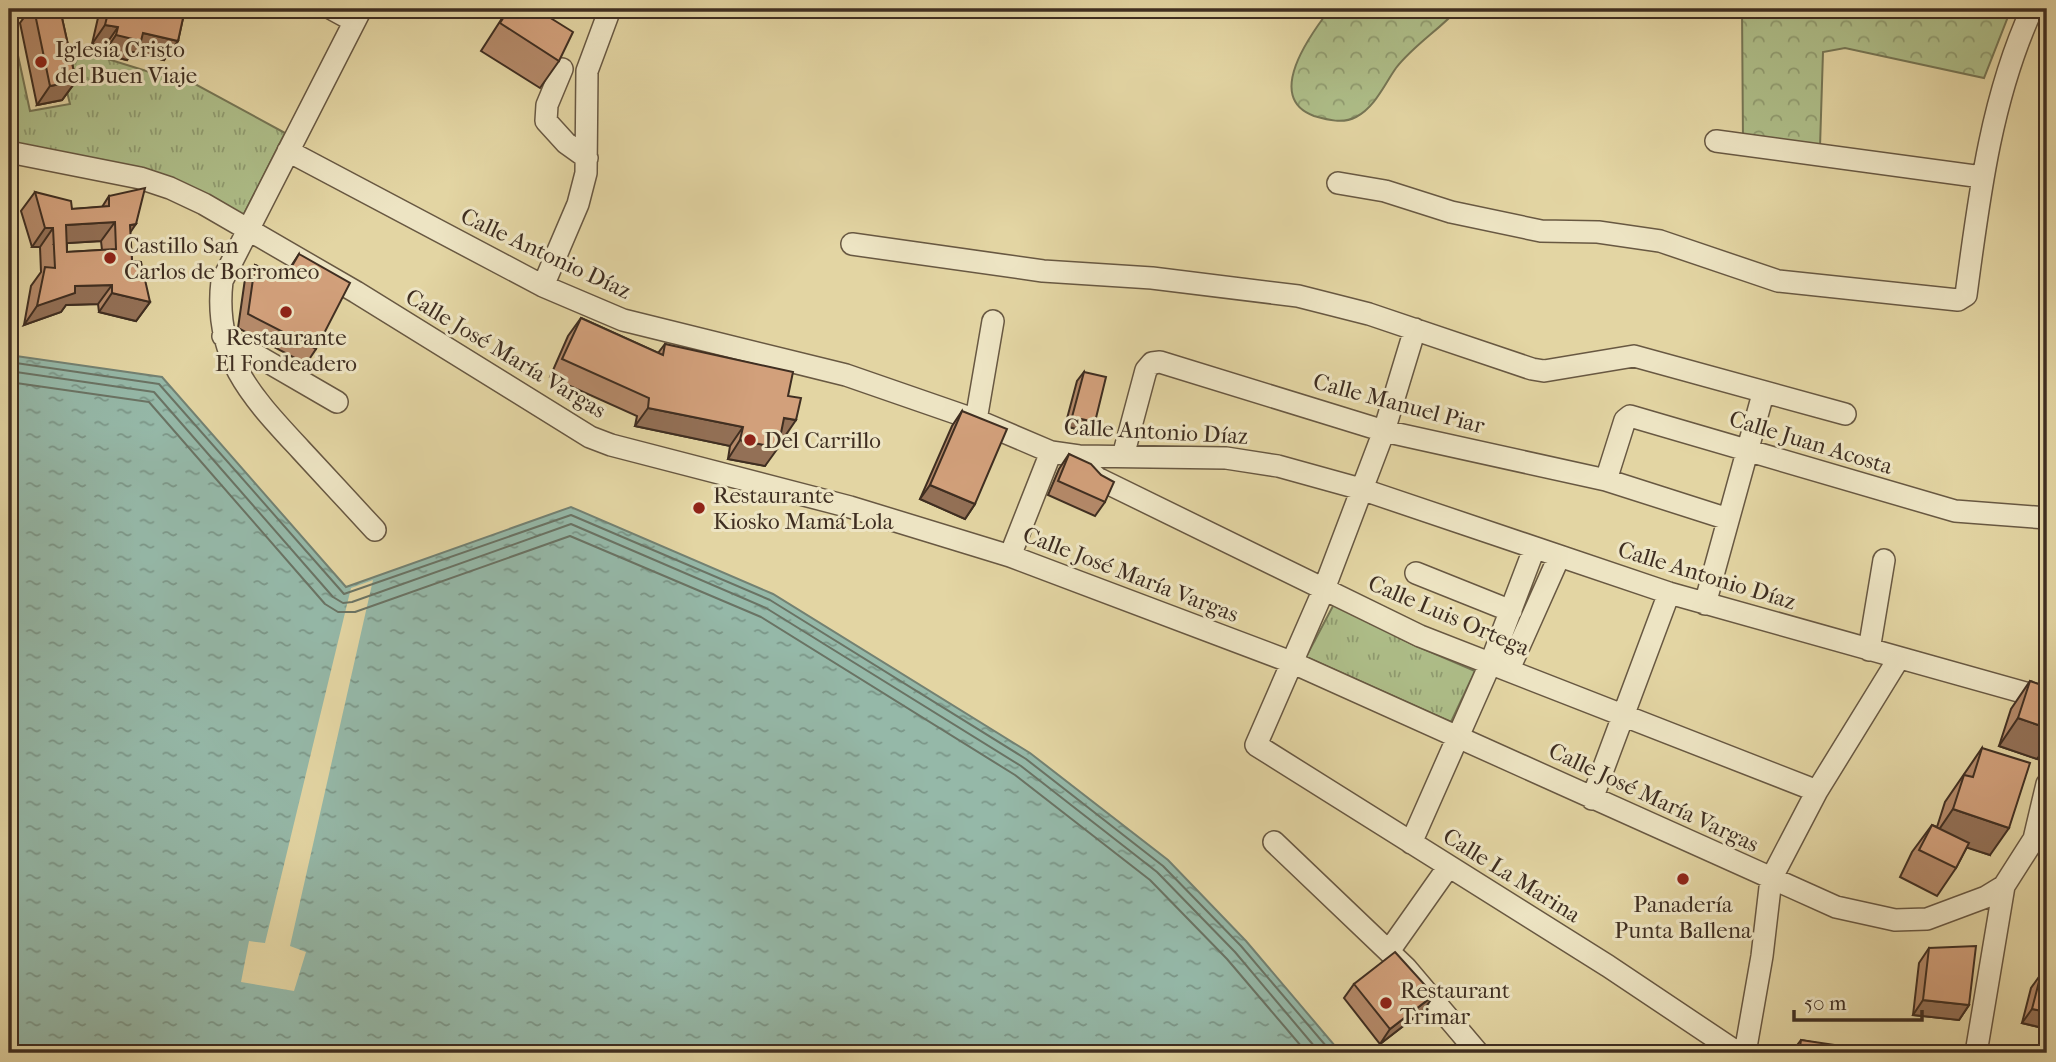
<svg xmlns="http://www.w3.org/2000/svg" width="2056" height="1062" viewBox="0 0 2056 1062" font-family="'IM FELL French Canon',serif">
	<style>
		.forest { fill: url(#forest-crowns); stroke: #767655; stroke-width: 2 }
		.park { fill: url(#park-tufts); stroke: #767655; stroke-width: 2 }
		.water { fill: url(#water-ripples); stroke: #738172; stroke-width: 2 }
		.pier { fill: #e3d5a3 }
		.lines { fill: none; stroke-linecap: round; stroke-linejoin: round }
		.shore { stroke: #6a7364; stroke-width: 2 }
		.minor-casing { stroke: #685842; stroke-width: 24 }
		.minor { stroke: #ede4c3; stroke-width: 21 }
		.wall { fill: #b58a6a; stroke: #3f2e21; stroke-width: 2; fill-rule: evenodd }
		.shaded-wall { fill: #937056; stroke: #3f2e21; stroke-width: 2 }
		.building { fill: #d2a07b; stroke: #3f2e21; stroke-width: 2; fill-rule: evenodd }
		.poi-dot { fill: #8f2418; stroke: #ede4c3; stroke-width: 2.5 }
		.labels { text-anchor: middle; stroke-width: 6; stroke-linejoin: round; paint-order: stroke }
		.poi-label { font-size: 23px; fill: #3f2e21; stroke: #ede4c3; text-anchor: start }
		.street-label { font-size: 23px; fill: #3f2e21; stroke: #ede4c3 }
	</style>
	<defs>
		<pattern id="forest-crowns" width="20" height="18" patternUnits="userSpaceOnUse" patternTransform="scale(1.75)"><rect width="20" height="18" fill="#aebe89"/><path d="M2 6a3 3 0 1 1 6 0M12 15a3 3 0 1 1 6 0" fill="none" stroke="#8f9b70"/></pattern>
		<pattern id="park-tufts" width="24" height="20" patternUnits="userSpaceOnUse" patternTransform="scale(1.75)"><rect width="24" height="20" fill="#aebe89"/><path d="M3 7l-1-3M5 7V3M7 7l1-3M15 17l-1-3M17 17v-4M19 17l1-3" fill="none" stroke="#8f9b70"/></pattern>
		<pattern id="water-ripples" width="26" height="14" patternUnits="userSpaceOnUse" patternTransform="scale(1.75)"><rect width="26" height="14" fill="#95b8a8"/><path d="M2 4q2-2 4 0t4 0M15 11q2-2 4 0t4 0" fill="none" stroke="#7b9688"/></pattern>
	</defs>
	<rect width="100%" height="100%" fill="#e3d5a3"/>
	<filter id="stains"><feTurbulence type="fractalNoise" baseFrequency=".00286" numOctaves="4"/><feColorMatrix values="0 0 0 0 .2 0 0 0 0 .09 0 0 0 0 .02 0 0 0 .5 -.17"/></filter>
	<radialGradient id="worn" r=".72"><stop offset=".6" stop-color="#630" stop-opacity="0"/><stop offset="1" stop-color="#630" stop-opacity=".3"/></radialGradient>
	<path class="forest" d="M1330,9H1458C1439,30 1414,45 1396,68C1384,85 1375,107 1356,117C1343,124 1328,120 1314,116C1264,98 1310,35 1330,9Z
		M1742,9H2011L1984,78L1845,48L1823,52L1820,147L1743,141Z"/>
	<path class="park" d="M9,14L30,111L70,104L58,55L82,51L169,78L173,72L285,133L243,216L9,142Z
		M1334,604L1412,644L1475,671L1451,722L1306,657Z"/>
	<path class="water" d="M9,355L162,377L346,587L571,507L773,594L1030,753L1168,860L1246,941L1341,1053H9Z"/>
	<path class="pier" d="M373,580L290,946L306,952L294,991L241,982L249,941L265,943L351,588Z"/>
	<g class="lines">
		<path class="shore" d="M9,362L159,384L344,594L571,515L770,600L1026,759L1163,866L1241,946L1332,1053
			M9,371L154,392L333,597L343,603L352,602L571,524L766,608L1021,766L1157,872L1235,952L1320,1053
			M9,382L149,402L325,604L338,612H355L570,536L761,617L1015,775L1150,880L1227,959L1307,1053"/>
		<defs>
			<path id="minor" d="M332,9L354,21
				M361,9L222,281C213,358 253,398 301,450C326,477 350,503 375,530
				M562,69L547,105L546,121L566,143L587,158
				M1716,141L1982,177
				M288,151L543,286L623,320L846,375L976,420L1051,452L1079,456L1226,458L1278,466L1361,489L1669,593L2047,699
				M9,152L140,178L170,188L204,204L356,292L590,437L611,445L850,507L1010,556L1291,662L1836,907L1895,920L1927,919L1986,897L2004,886L2034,839L2047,784
				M1338,183L1385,191L1451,212L1541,231L1598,232L1660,241L1778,281L1958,300L1966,295C1979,197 1991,98 2032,9
				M852,244L1043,271L1152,278L1298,296L1369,314L1532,369L1544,371L1634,356L1845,414
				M543,286L578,204L586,173L587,71L610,9
				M1415,329L1384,431L1324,589L1256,745L1608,966L1738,1053
				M223,336L337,402
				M976,420L993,321
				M1123,456L1146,370L1152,363L1160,362L1384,431L1606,480L1728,519
				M1089,471L1097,478L1420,636L1817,791
				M1606,480L1625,420L1630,416L1955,511L2047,518
				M1010,556L1051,452
				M1416,573L1511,611
				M1705,604L1763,394
				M1869,650L1884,560
				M1509,669L1559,557
				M1592,799L1669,593
				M1274,842L1406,968L1478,1053
				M1411,843L1491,662L1534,549
				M1389,951L1449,866
				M1745,1053L1762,956L1771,879L1817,791L1899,658
				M1976,1053L2004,886"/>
		</defs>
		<use href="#minor" class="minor-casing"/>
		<use href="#minor" class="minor"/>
	</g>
	<path class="wall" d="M30,9H60L76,81L62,100L37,105L20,23Z
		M100,9H185L178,41L164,60L133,52L127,60L103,54L105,46L92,44Z
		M508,9H536L559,61L540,88L481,51Z
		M35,192L72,209L102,207L109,196L130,233L132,261L150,302L136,321L99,312L98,304L66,305L61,312L24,325L31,286L41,272L40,247H32L21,211ZM101,241L102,250L67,252V243Z
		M299,254L316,349L306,364L238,328L245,279L255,265L284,277Z
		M581,318L658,353L665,344L788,396L783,439L780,438L765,466L728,459L730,446L635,426L637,416L550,377L568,336Z
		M1084,372L1088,432L1065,426L1077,381Z
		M962,411L975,504L965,519L920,499L952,426Z
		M1069,454L1101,475L1105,502L1095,516L1048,495L1059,469Z
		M2030,681L2047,687V745L2037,759L1999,746L2011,709Z
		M1982,748L1990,855L1967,847L1956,868L1937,896L1900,877L1912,852L1932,825L1937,827L1945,802Z
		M1929,948L1969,1005L1959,1020L1913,1015L1919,963Z
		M2041,974L2047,1029L2022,1023L2031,988Z
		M1354,984L1424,1010L1380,1044L1344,998Z
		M1801,1040L1869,1053H1791Z"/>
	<path class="shaded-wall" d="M105,25L118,27L105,46L92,44Z
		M143,33L178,41L164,60L133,52L127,60L103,54L116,35Z
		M76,81L62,100L37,105L50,86Z
		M115,222L101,241L54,244L66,225Z
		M136,224L123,243L130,225Z
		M45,228H53L40,247H32Z
		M112,285L98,304L66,305L61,312L24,325L37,306L75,286Z
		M112,293L150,302L136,321L99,312Z
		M648,408L743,427L730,446L635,426Z
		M1072,417L1095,422L1088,432L1065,426Z
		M784,418L796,420L783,439L771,436Z
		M740,440L778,448L765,466L728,459Z
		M930,485L975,504L965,519L920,499Z
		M2018,718L2047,728V745L2037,759L1999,746Z
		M1953,809L2009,828L1990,855L1934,837Z
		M1434,995L1424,1010L1380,1044L1390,1029Z
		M1923,1000L1969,1005L1959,1020L1913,1015Z
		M2032,1009L2047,1012V1029L2022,1023Z"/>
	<path class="building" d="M34,9H60L76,81L50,86Z
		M109,9H185L178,41L143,33L141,41L116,35L118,27L105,25Z
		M509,9H536L573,32L559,61L500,23Z
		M145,188L136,224L130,225L132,261L141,262L150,302L112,293V285L75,286V293L37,306L45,267L55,268L53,228H45L35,192L71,201L72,209L109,206V196ZM115,222L116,249L67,252L66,225Z
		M299,254L350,283L316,349L248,314L255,265L285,278Z
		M581,318L663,355L665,344L793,372L788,396L801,398L796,420L784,418L778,448L740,440L743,427L648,408L649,398L562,359Z
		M1084,372L1106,377L1095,422L1072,417Z
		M962,411L1007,429L975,504L930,485Z
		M1069,454L1091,464L1101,475L1114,482L1105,502L1058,481Z
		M2030,681L2047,687V728L2018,718Z
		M1982,748L2030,763L2009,828L1953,809L1964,775L1973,777Z
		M1932,825L1969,843L1956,868L1919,850Z
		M1976,946L1969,1005L1923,1000L1929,948Z
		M1395,952L1434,995L1390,1029L1354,984Z
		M2041,974L2047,975V1012L2032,1009Z
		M1801,1040L1869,1050V1053H1799Z"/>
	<g class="poi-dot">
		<circle cx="41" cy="62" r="7"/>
		<circle cx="110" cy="258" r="7"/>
		<circle cx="286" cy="312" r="7"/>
		<circle cx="750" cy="440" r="7"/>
		<circle cx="699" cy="508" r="7"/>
		<circle cx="1683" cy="879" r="7"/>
		<circle cx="1386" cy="1003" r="7"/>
	</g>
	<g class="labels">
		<g class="poi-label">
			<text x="55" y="57">Iglesia Cristo<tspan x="55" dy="26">del Buen Viaje</tspan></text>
			<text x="124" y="253">Castillo San<tspan x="124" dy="26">Carlos de Borromeo</tspan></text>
			<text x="286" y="345" text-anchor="middle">Restaurante<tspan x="286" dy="26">El Fondeadero</tspan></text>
			<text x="764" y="448">Del Carrillo</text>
			<text x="713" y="503">Restaurante<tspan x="713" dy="26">Kiosko Mamá Lola</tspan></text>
			<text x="1683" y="912" text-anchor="middle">Panadería<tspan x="1683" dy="26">Punta Ballena</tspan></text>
			<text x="1400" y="998">Restaurant<tspan x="1400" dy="26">Trimar</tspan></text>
		</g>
		<g class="street-label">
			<text transform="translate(546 253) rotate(25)" y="8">Calle Antonio Díaz</text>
			<text transform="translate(506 353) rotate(31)" y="8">Calle José María Vargas</text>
			<text transform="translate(1399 403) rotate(15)" y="8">Calle Manuel Piar</text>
			<text transform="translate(1156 431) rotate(3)" y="8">Calle Antonio Díaz</text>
			<text transform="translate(1811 442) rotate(17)" y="8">Calle Juan Acosta</text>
			<text transform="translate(1131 574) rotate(21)" y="8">Calle José María Vargas</text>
			<text transform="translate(1707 575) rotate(17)" y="8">Calle Antonio Díaz</text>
			<text transform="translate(1449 615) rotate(23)" y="8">Calle Luis Ortega</text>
			<text transform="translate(1654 797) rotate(25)" y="8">Calle José María Vargas</text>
			<text transform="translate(1512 875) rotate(32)" y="8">Calle La Marina</text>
		</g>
	</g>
	<rect width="2056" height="1062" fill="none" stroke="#e3d5a3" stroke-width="35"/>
	<rect x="10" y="10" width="2035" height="1041" fill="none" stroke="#3f2e21" stroke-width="3.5"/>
	<rect x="18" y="18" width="2021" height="1027" fill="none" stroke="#3f2e21" stroke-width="2"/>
	<path d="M1794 1010v10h128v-10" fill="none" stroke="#3f2e21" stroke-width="3.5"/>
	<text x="1804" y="1010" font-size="21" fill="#3f2e21" stroke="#ede4c3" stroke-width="5" paint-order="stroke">50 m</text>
	<rect width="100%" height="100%" filter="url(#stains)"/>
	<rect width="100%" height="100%" fill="url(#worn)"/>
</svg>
